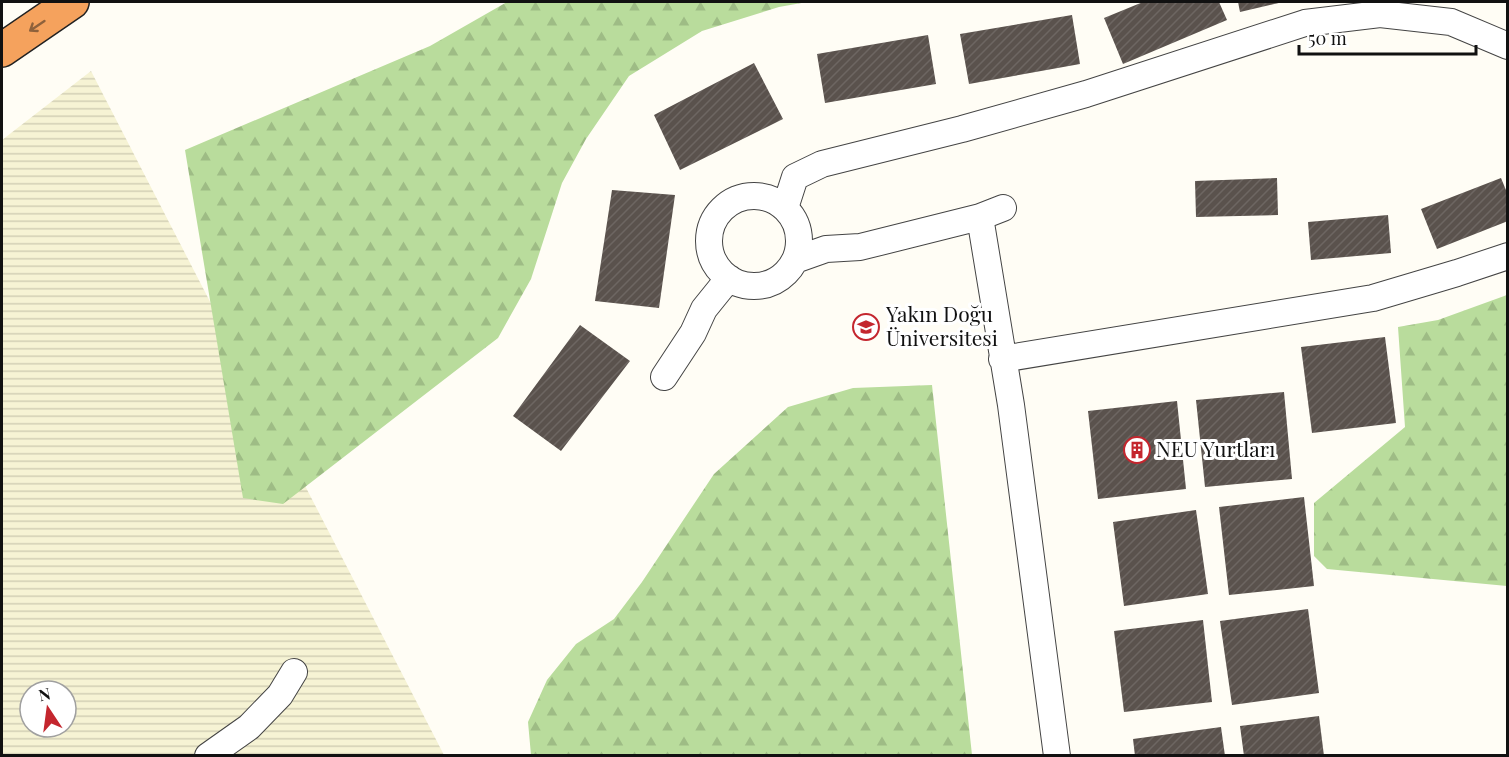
<svg xmlns="http://www.w3.org/2000/svg" width="1509" height="757" viewBox="0 0 1509 757" font-family="'Playfair Display',serif">
	<style>
		.farmland { fill: url(#farmland-rules); fill-rule: evenodd }
		.forest { fill: url(#forest-firs) }
		.building { fill: url(#building-hatch) }
		.lines { fill: none; stroke-linecap: round; stroke-linejoin: round }
		.minor-casing { stroke: #444; stroke-width: 28 }
		.highway-casing { stroke: #222; stroke-width: 36 }
		.minor { stroke: #fff; stroke-width: 26 }
		.highway { stroke: #f5a25d; stroke-width: 33 }
		.oneway { stroke: #8e613b }
		.labels { text-anchor: middle; stroke-width: 6; stroke-linejoin: round; paint-order: stroke }
		.poi-label { font-size: 21px; fill: #111; stroke: #fff; text-anchor: start }
	</style>
	<defs>
		<pattern id="farmland-rules" width="6" height="5" patternUnits="userSpaceOnUse" patternTransform="scale(1.5)"><rect width="6" height="5" fill="#f6f3d4"/><path d="M0 2.5h6" fill="none" stroke="#d2cfb5"/></pattern>
		<pattern id="forest-firs" width="22" height="20" patternUnits="userSpaceOnUse" patternTransform="scale(1.5)"><rect width="22" height="20" fill="#b9dc9c"/><path d="M5 1l3.5 6h-7zM16 11l3.5 6h-7z" fill="#9ebc85"/></pattern>
		<pattern id="building-hatch" width="6" height="6" patternUnits="userSpaceOnUse" patternTransform="scale(1.5)"><rect width="6" height="6" fill="#5a524d"/><path d="M-1 1l2-2M0 6l6-6M5 7l2-2" fill="none" stroke="#6d6662"/></pattern>
	</defs>
	<rect width="100%" height="100%" fill="#fffdf5"/>
	<path class="farmland" d="M91,71L444,755L2,756V140ZM30,691H66V727H30Z"/>
	<path class="forest" d="M507,2H807L779,7L702,31L629,76L586,139L562,183L531,279L498,338L283,504L243,498L185,150L430,46Z
		M1507,295V586L1327,569L1314,556V503L1405,427L1398,327L1438,320Z
		M932,385L972,755H531L528,722L547,680L576,644L614,619L642,582L714,474L788,407L853,388Z"/>
	<path class="building" d="M1143,2H1219L1227,20L1123,64L1104,18Z
		M1238,2H1283L1240,12Z
		M1072,15L1080,64L969,84L960,34Z
		M928,35L936,84L825,103L817,54Z
		M754,63L783,119L680,170L654,115Z
		M1277,178L1278,215L1196,217L1195,181Z
		M1501,178L1508,195V221L1437,249L1421,209Z
		M612,190L675,195L659,308L595,301Z
		M1388,215L1391,253L1311,260L1308,222Z
		M580,325L630,361L561,451L513,416Z
		M1385,337L1396,423L1312,433L1301,347Z
		M1284,392L1292,479L1205,487L1196,400Z
		M1177,401L1186,489L1098,499L1088,411Z
		M1304,497L1314,586L1229,595L1219,507Z
		M1196,510L1208,594L1124,606L1113,522Z
		M1308,609L1319,693L1232,705L1220,621Z
		M1203,620L1212,702L1124,712L1114,631Z
		M1319,716L1324,756H1244L1240,726Z
		M1221,727L1225,756H1135L1133,739Z"/>
	<g class="lines">
		<defs>
			<path id="minor" d="M709 241a45 45 0 1 1 90 0a45 45 0 1 1-90 0Z
				M785,208L795,177L822,164L962,129L1086,94L1305,23L1380,14L1451,22L1508,46
				M980,217L1011,405L1057,756
				M795,260L826,249L860,247L980,217L1003,208
				M1002,359L1373,298L1457,273L1508,256
				M664,377L693,333L704,309L729,278
				M208,756L249,727L280,695L294,672"/>
			<path id="highway" d="M2,50L72,2"/>
		</defs>
		<use href="#minor" class="minor-casing"/>
		<use href="#highway" class="highway-casing"/>
		<use href="#minor" class="minor"/>
		<use href="#highway" class="highway"/>
	</g>
	<defs><path id="oneway-shaft" d="M-6 0H5M1.5-3L5.5 0L1.5 3" fill="none" stroke-width="1.6" stroke-linecap="round" stroke-linejoin="round" transform="scale(1.5)"/></defs>
	<use class="oneway" href="#oneway-shaft" transform="translate(37 26) rotate(146)"/>
	<defs>
		<symbol id="university-ring" viewBox="-11 -11 22 22"><circle r="9.5" fill="#fff" stroke="#c4262e" stroke-width="1.5"/><path d="M0-5L7-2L0 1L-7-2ZM-4 1L0 2.5L4 1V4Q0 6-4 4Z" fill="#c4262e"/></symbol>
		<symbol id="building-ring" viewBox="-11 -11 22 22"><circle r="9.5" fill="#fff" stroke="#c4262e" stroke-width="1.5"/><path d="M-4-6H4V6H1V3H-1V6H-4ZM-2.5-4.3h1.7v1.8h-1.7ZM.8-4.3h1.7v1.8H.8ZM-2.5-1h1.7V.8h-1.7ZM.8-1h1.7V.8H.8Z" fill="#c4262e"/></symbol>
	</defs>
	<g fill-rule="evenodd">
		<use href="#university-ring" x="851" y="312" width="30" height="30"/>
		<use href="#building-ring" x="1122" y="435" width="30" height="30"/>
	</g>
	<g class="labels">
		<g class="poi-label">
			<text x="886" y="322">Yakın Doğu<tspan x="886" dy="24">Üniversitesi</tspan></text>
			<text x="1156" y="457">NEU Yurtları</text>
		</g>
	</g>
	<rect width="1509" height="757" fill="none" stroke="#111111" stroke-width="6"/>
	<g transform="translate(48 709) rotate(347)"><circle r="28" fill="#ffffff" stroke="#a0a0a0" stroke-width="1.5"/>
	<path d="M0-4.5L10 22L0 15L-10 22Z" fill="#c4262e"/>
	<text y="-9" font-size="16" font-weight="bold" text-anchor="middle" fill="#111111">N</text>
	</g>
	<path d="M1299 45v9h177v-9" fill="none" stroke="#111111" stroke-width="3"/>
	<text x="1308" y="45" font-size="18" fill="#111111" stroke="#ffffff" stroke-width="4.5" paint-order="stroke">50 m</text>
</svg>
